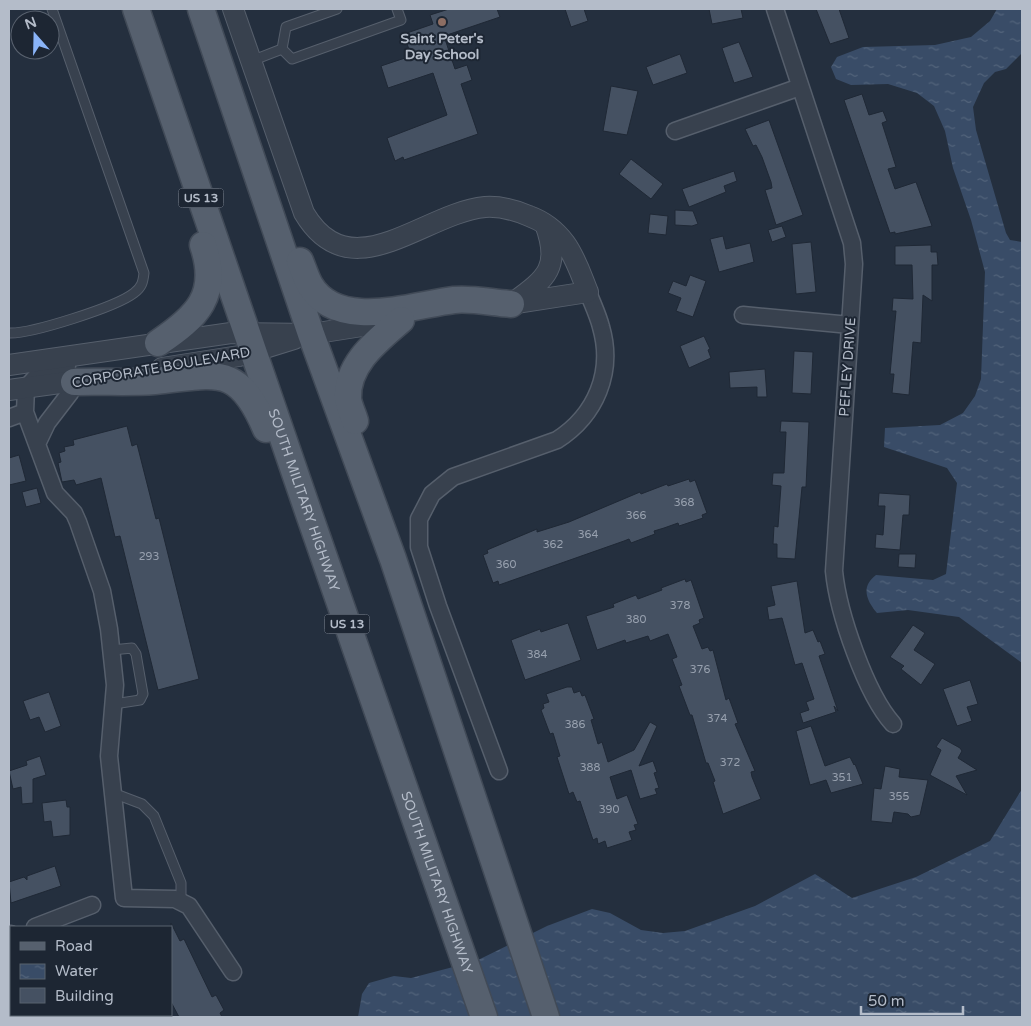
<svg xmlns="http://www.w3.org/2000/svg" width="1031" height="1026" viewBox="0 0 1031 1026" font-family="'Varela Round',sans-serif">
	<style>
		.water { fill: url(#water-ripples) }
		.building { fill: #455162; stroke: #1f2835 }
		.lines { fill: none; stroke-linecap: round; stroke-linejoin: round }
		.service-casing { stroke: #565f6c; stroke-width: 11 }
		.minor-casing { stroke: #565f6c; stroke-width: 19 }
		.tertiary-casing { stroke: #565f6c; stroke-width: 22 }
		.primary-casing { stroke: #414a57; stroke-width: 29 }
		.service { stroke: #38414e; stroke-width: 9 }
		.minor { stroke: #38414e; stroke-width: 16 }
		.tertiary { stroke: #38414e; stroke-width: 20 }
		.primary { stroke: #56606e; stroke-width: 26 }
		.education-dot { fill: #8d6e63; stroke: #1d2633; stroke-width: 2 }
		.labels { text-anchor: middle; stroke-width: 4; stroke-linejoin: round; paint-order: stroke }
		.number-label { font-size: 11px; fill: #98a1af }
		.shield { fill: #1d2633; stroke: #878f9c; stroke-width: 1 }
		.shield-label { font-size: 12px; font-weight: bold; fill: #b4bcc9 }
		.poi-label { font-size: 14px; font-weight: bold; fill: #b4bcc9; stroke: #1d2633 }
		.street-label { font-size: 14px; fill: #b4bcc9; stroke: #1d2633 }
	</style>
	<defs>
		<pattern id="water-ripples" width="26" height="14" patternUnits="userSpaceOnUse" patternTransform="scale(1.25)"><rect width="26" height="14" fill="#394c67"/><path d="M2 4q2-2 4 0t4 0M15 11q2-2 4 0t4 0" fill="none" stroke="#53647b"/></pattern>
	</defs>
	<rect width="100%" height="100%" fill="#242f3e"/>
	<path class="water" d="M997,9H1022V53L1006,69L995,72L984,83L973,107L976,130L1006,233L1010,240L1022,242V663L959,617L908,610L877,613C867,601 860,587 876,575L933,580L946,574L957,483L947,468L884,447L885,428L940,425L963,413L975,396L981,379L985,272L971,220L953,168L945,131L934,106L917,93L888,84L851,85L836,79L831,67L837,57L863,47L935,45L971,37L990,21Z
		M1022,789V1017H358L362,994L369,983L394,976L411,978L476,961L547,926L592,909L610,913L641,930L663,933L685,931L755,906L815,874L852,898L916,877L990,841Z"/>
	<path class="building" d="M449,9H497L500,17L444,36L455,69L467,65L472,80L461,84L478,134L404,160L403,157L395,161L387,138L447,115L433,73L388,88L381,66L411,56L404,34L433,24L430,15Z
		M565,9H584L588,21L571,27Z
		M709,9H741L743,18L712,24Z
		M816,9H839L849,38L830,44Z
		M739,42L753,77L734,83L722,48Z
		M680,54L687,73L653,85L646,67Z
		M611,86L638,91L627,135L603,131Z
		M862,94L869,115L883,111L887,121L882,123L896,167L888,169L895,189L916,182L932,226L895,234V232L890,233L844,100Z
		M769,120L803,215L776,225L765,190L772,188L771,182L762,157L756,145L753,146L745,129Z
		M631,159L663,184L651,199L619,174Z
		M734,171L737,181L724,186L726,192L689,207L682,189Z
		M675,210L693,211L698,224L692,226L675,225Z
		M650,214L668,216L666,235L648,233Z
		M782,226L786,237L772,242L768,230Z
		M723,236L726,249L750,243L754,262L719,272L710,239Z
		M811,242L816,292L796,294L792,244Z
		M931,245V252H937L938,265H932V301L923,295L921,343L913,342L909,395L892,393L894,374H890L896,311H892L893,298L913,299L912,265H895V246Z
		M690,275L706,281L693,317L676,311L681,298L668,293L673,281L686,286Z
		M704,336L710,349L708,350L711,358L689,368L680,346Z
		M794,351L813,352L811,394L792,393Z
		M765,369L767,397H757V387L730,388L729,372Z
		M781,421L809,422L806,487H802L795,559L777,558V544H773L774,526L778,527L781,486L772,485L773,473H784L786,432H780Z
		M127,426L132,446L137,444L156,519L159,518L199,679L158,690L120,536L115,537L101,478L76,485L74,480L62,482L58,463L61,462L59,453L65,451L64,447L74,445L73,440Z
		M19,455L26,481L9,485V458Z
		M689,479L690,482L695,480L707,513L702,515L703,518L679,526L678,523L664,528L654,531L655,534L631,543L629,539L624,541L499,585L498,581L493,583L483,555L488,553L487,550L537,529V532L569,522L640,492L641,494L667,484L668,486Z
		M37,488L41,503L26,507L22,492Z
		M879,493L910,495L909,515H903L900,550L875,548L876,534L883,535L885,506H878Z
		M899,554H916L915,568L898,567Z
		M685,579L686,582L691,580L704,618L699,620L700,623L693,626L702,649L708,647L710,651L713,650L726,700L729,698L738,723L735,724L755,771L751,772L752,777L761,799L723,814L713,782L715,781L708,763H706L692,715H690L679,686L682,685L672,659L677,657L668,634L650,641L648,636L626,643L625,640L597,650L586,616L614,607L613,604L636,595L638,599L662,590L661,588Z
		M797,581L805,633L813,630L818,642L820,641L825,654L819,656L838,711L834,706L836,712L803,723L800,713L809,710L806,702L814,699L802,663L795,665L782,618L769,620L767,607L775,605L771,586Z
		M568,623L581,660L525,680L511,640L540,629L541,632Z
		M913,625L925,633L914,650L935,664L921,685L901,669L904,666L890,657Z
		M970,680L978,704L967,707L972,721L957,726L943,689Z
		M567,687H572L574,693L580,691L582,696L585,695L594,719L591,720L598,744L602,742L608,762L634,750L650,722L657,726L639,766L653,761L657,772L654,773L659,788L655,789L657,794L640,799L631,770L610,777L617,799L627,795L638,824L634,825L636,830L629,832L632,840L607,848L605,841L598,844L597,838L593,840L580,801L577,802L573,792L569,794L557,757L560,756L553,733L550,734L541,710L544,708L543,704L549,702L546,694Z
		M49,692L61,726L45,732L39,717L30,720L23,701Z
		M811,726L825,766L850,757L854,765L855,764L863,784L831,793L826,780L810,785L796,731Z
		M942,738L960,748L962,751L958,758L977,770L956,776L967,795L930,775L941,750L936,747Z
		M40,756L46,775L33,779V803L22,804L21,787L13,789L9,771L27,765L26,761Z
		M885,766L900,769L899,777L928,780L920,815L911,817L908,814L894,812L892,823L871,821L874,788L881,789Z
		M66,800L67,807H70V835L53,837L51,821L44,822L42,803Z
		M55,866L61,886L11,903L9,882L24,877L27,880V876Z
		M171,923L180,941L184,939L212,997L216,995L224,1010L220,1013L222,1017H179L171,1002Z"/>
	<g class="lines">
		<defs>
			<path id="service" d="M282,49L292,59L401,20L397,9
				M282,49L286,27L337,9
				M251,61L282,49
				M9,333C31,334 116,307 134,293C142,287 143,282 144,273L52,9
				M112,650L132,648L136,654L143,694L140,700L114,704
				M113,793L142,804L154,816L181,883V900"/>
			<path id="minor" d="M775,9L852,243L854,264L834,571C838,613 866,694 893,724
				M675,131L800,87
				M743,315L850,325
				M67,366L47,369L37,376L26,388L25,412L55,493L74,513L78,522L102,591L109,629L115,685L109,756L124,898L175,899L189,906L233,972
				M9,418L25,412
				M37,444L47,423L70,393L74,382
				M499,771L438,606L419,547V519L432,494L453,477L557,440C596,415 614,372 601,327C598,315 592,303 588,292
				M35,927L92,905
				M9,934H11
				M80,1015L81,1017"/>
			<path id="tertiary" d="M233,9L304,213C351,292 423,213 485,207C500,206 515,210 529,216C543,221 556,231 565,243C576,258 581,275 588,292L497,306
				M514,302C547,278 561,267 545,224
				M9,365L231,333L311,334L394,321
				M162,368L239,356L294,339
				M9,390L89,379"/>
			<g id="primary">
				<path id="s1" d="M136,9L309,514L484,1017"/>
				<path d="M201,9L311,334L393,559L546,1017"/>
				<path d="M300,261C303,268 306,278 310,285C338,332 412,305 454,300C472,298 493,303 511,304"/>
				<path d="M158,343C197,317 220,295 203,245"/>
				<path d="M74,382C101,381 129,383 155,381C217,375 238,363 266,429"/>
				<path d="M355,421C353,414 349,406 348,399C346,364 378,340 401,320"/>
			</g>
		</defs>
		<use href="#service" class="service-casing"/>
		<use href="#minor" class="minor-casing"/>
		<use href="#tertiary" class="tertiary-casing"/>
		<use href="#primary" class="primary-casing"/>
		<use href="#service" class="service"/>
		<use href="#minor" class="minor"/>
		<use href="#tertiary" class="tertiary"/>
		<use href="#primary" class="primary"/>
	</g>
	<circle class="education-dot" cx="442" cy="22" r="5"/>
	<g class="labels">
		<g class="number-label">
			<text x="684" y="506">368</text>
			<text x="636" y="519">366</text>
			<text x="588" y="538">364</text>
			<text x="553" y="548">362</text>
			<text x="149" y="560">293</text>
			<text x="506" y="568">360</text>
			<text x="680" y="609">378</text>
			<text x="636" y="623">380</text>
			<text x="537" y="658">384</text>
			<text x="700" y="673">376</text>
			<text x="717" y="722">374</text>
			<text x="575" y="728">386</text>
			<text x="730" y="766">372</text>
			<text x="590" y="771">388</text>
			<text x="842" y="781">351</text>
			<text x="899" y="800">355</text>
			<text x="609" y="813">390</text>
		</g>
		<g class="shield">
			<rect x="178.5" y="188.5" width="45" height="19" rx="4"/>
			<rect x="324.5" y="614.5" width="45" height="19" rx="4"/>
		</g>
		<g class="shield-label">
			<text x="201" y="202">US 13</text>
			<text x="347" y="628">US 13</text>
		</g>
		<g class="poi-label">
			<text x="442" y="43">Saint Peter's<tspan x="442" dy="16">Day School</tspan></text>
		</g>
		<g class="street-label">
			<text transform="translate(161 367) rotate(-10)" y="5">CORPORATE BOULEVARD</text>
			<text transform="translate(847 367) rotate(-86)" y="5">PEFLEY DRIVE</text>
			<text dy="5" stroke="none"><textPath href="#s1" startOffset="519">SOUTH MILITARY HIGHWAY</textPath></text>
			<text dy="5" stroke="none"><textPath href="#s1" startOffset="924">SOUTH MILITARY HIGHWAY</textPath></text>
		</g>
	</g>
	<rect width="1031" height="1026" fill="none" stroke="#b4bcc9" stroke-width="20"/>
	<rect x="10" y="926" width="162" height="90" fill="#1d2633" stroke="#59626f"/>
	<rect x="20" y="942" width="25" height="8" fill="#56606e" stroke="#59626f"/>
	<text x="55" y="951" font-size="15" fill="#b4bcc9">Road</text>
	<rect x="20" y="964" width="25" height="15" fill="url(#water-ripples)" stroke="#59626f"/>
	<text x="55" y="976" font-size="15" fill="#b4bcc9">Water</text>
	<rect x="20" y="988" width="25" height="15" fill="#455162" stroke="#59626f"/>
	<text x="55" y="1001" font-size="15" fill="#b4bcc9">Building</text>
	<g transform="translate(35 35) rotate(340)"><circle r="24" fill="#1d2633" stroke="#59626f"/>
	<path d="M0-4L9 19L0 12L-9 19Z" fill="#8ab4f8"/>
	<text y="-8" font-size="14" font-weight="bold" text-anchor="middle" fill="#b4bcc9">N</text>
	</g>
	<path d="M861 1006v8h102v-8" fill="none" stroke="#b4bcc9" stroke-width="2.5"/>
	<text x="868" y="1006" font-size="15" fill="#b4bcc9" stroke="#1d2633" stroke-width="4" paint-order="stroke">50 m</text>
</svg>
